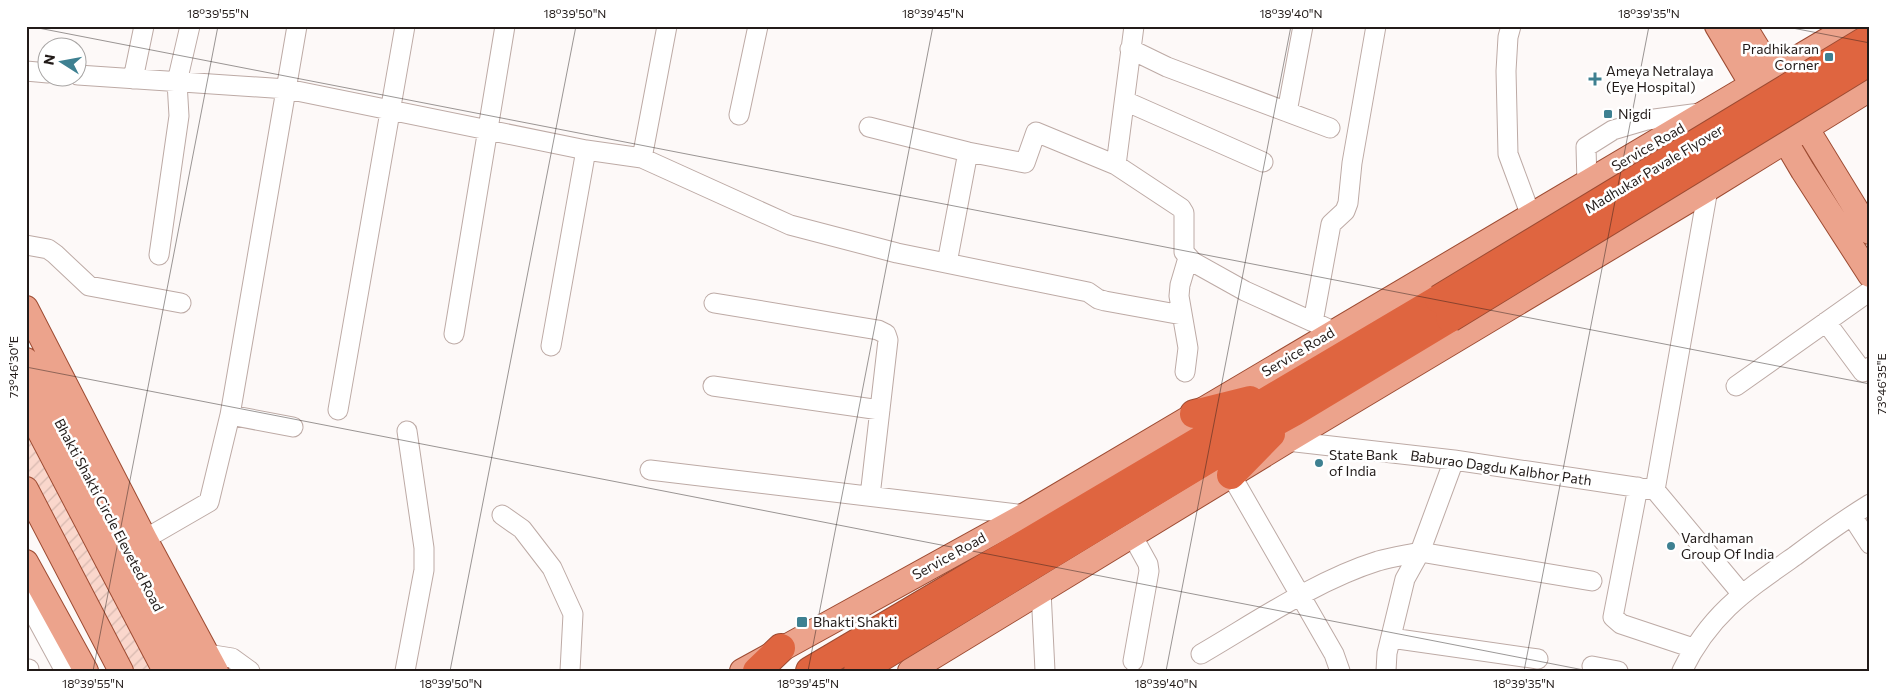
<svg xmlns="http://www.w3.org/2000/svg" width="1896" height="697" viewBox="0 0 1896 697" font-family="Commissioner,sans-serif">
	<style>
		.garden { fill: url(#garden-furrows) }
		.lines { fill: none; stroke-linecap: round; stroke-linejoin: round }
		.minor-casing { stroke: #bdaaa5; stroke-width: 21 }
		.major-casing { stroke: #9d4b32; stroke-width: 26 }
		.highway-casing { stroke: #9d4b32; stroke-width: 30 }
		.minor { stroke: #fff; stroke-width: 19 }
		.major { stroke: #eca38c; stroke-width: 24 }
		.highway { stroke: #df6540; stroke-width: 28 }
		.highway-bridge-casing { stroke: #9d4b32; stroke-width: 30; stroke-linecap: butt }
		.highway-bridge { stroke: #df6540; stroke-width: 28 }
		.ticks { fill: none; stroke: #221b19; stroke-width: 1; stroke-opacity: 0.45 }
		.poi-dot { fill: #3e8091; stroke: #fff; stroke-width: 2 }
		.labels { text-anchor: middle; stroke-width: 5; stroke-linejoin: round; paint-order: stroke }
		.poi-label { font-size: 14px; fill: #221b19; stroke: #fff; text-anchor: start }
		.street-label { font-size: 14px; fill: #221b19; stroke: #fff }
		.neatline { fill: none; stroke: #221b19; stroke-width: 2 }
		.ticks-label { font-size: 12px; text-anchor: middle; fill: #221b19 }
	</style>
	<defs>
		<pattern id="garden-furrows" width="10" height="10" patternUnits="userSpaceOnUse" patternTransform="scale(1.25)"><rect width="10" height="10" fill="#fad7cc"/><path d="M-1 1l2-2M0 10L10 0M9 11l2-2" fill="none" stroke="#d6b8af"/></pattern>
	</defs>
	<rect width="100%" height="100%" fill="#fdf9f8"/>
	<path class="garden" d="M26,434L144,655L152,671H123L26,483Z"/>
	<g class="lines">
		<defs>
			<path id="minor" d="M1511,26L1508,37L1506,71L1508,154L1531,216
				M1130,49L1167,67L1330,128
				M26,71L48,73
				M78,75L287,89L586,150L642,158L790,225L897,253L1088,292L1098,299L1105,301L1182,315
				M133,79L144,26
				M1125,101L1263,162
				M1287,112L1303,26
				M739,115L758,26
				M869,127L968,152L1025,163L1036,132L1116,165L1181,208L1184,213V252L1193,262L1245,291L1333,331
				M642,158L667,26
				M1116,165L1134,26
				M1587,183L1586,147L1613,130L1647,120L1700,113
				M1708,189L1655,490L1741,593
				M26,245L48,249L55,254L89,286L181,303
				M159,255L179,116L177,82L190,26
				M947,263L968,152
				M714,303L878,330L886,334L888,340L870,496
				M1313,322L1331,224L1345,211L1348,203L1352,163L1376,26
				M1826,322L1863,372L1870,367
				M454,334L505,26
				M551,346L586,150
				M1185,372L1188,348L1179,296L1180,285L1188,258
				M713,386L880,410
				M1736,386L1870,291
				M338,410L405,26
				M230,415L297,26
				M1287,441L1454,460L1655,490
				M650,470L1025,515
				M1231,475L1334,654L1340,671
				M1638,487L1613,617L1621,624L1693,648
				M502,515L522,529L552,568L573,614L570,671
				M1852,516L1870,544
				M1132,535L1148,564L1149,571L1133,661
				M145,539L209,502L230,415L293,427
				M1041,591L1045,671
				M26,599L65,671
				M1391,638L1538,659
				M207,654L232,658L250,671
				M1201,654C1256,622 1317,580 1378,561C1392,557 1406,555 1420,552L1454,460
				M1592,666L1618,671
				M26,671L29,669
				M405,671L424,570V548L407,431
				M1386,671L1387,653L1405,579L1420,552L1592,581
				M1682,671C1710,614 1745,591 1795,556C1819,538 1844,520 1870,504"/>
			<path id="major" d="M1717,26L1803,171L1870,275
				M1744,26L1870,232
				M26,308L145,539L216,671
				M26,360L191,671
				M26,403L37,427L165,671
				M26,489L121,671
				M26,562L86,671
				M742,671L1025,515L1851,26
				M910,671L1287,441L1708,189L1870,89"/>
			<path id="highway" d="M1194,414L1250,400
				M1231,475L1271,434
				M757,671L781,648
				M810,671L1439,299
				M858,671L1212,457L1294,412L1450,318"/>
		</defs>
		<use href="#minor" class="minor-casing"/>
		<use href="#major" class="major-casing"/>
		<use href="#highway" class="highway-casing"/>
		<use href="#minor" class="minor"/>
		<use href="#major" class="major"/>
		<use href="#highway" class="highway"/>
		<defs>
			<path id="highway-bridge" d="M1439,299L1870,38
				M1450,318L1870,61"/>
		</defs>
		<use href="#highway-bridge" class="highway-bridge-casing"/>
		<use href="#highway-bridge" class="highway-bridge"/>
	</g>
	<path class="ticks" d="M28,26L1870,384M1782,26L1870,43M26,367L1589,671M93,671L218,26M450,671L576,26M808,671L933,26M1166,671L1291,26M1524,671L1649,26"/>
	<g class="poi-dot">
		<rect x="1824" y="52" width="10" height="10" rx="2.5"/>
		<path d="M1592.5 71.5h5v5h5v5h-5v5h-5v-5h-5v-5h5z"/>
		<rect x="1603" y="109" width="10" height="10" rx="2.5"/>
		<circle cx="1319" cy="463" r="5"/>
		<circle cx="1671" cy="546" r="5"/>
		<rect x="796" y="616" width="12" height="12" rx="2.5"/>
	</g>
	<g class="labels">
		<g class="poi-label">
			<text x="1819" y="54" text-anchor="end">Pradhikaran<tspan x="1819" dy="16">Corner</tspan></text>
			<text x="1606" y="76">Ameya Netralaya<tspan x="1606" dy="16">(Eye Hospital)</tspan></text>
			<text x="1618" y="119">Nigdi</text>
			<text x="1329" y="460">State Bank<tspan x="1329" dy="16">of India</tspan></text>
			<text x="1681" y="543">Vardhaman<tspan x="1681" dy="16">Group Of India</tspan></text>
			<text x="813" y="627">Bhakti Shakti</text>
		</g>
		<g class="street-label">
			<text transform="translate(1648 147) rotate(-30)" y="5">Service Road</text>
			<text transform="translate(1654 169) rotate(-31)" y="5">Madhukar Pavale Flyover</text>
			<text transform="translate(1298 352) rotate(-31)" y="5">Service Road</text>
			<text transform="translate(1501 468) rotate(8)" y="5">Baburao Dagdu Kalbhor Path</text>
			<text transform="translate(109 515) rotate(62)" y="5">Bhakti Shakti Circle Eleveted Road</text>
			<text transform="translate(949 556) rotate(-29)" y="5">Service Road</text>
		</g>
	</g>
	<rect width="1896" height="697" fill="none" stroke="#ffffff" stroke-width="55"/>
	<g transform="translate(62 62) rotate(281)"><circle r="24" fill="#ffffff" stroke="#a7a4a3"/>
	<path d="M0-4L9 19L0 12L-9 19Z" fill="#3e8091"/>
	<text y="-8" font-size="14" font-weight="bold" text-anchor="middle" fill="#221b19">N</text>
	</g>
	<rect x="28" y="28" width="1840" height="642" class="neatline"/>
	<g class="ticks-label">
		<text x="218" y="18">18°39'55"N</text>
		<text x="575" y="18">18°39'50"N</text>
		<text x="933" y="18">18°39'45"N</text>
		<text x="1291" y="18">18°39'40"N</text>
		<text x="1649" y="18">18°39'35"N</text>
		<text transform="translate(14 367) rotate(-90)" y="4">73°46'30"E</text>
		<text transform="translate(1882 384) rotate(-90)" y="4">73°46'35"E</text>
		<text x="93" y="688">18°39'55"N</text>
		<text x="451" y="688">18°39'50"N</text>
		<text x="808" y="688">18°39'45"N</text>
		<text x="1166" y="688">18°39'40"N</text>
		<text x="1524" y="688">18°39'35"N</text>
	</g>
</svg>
